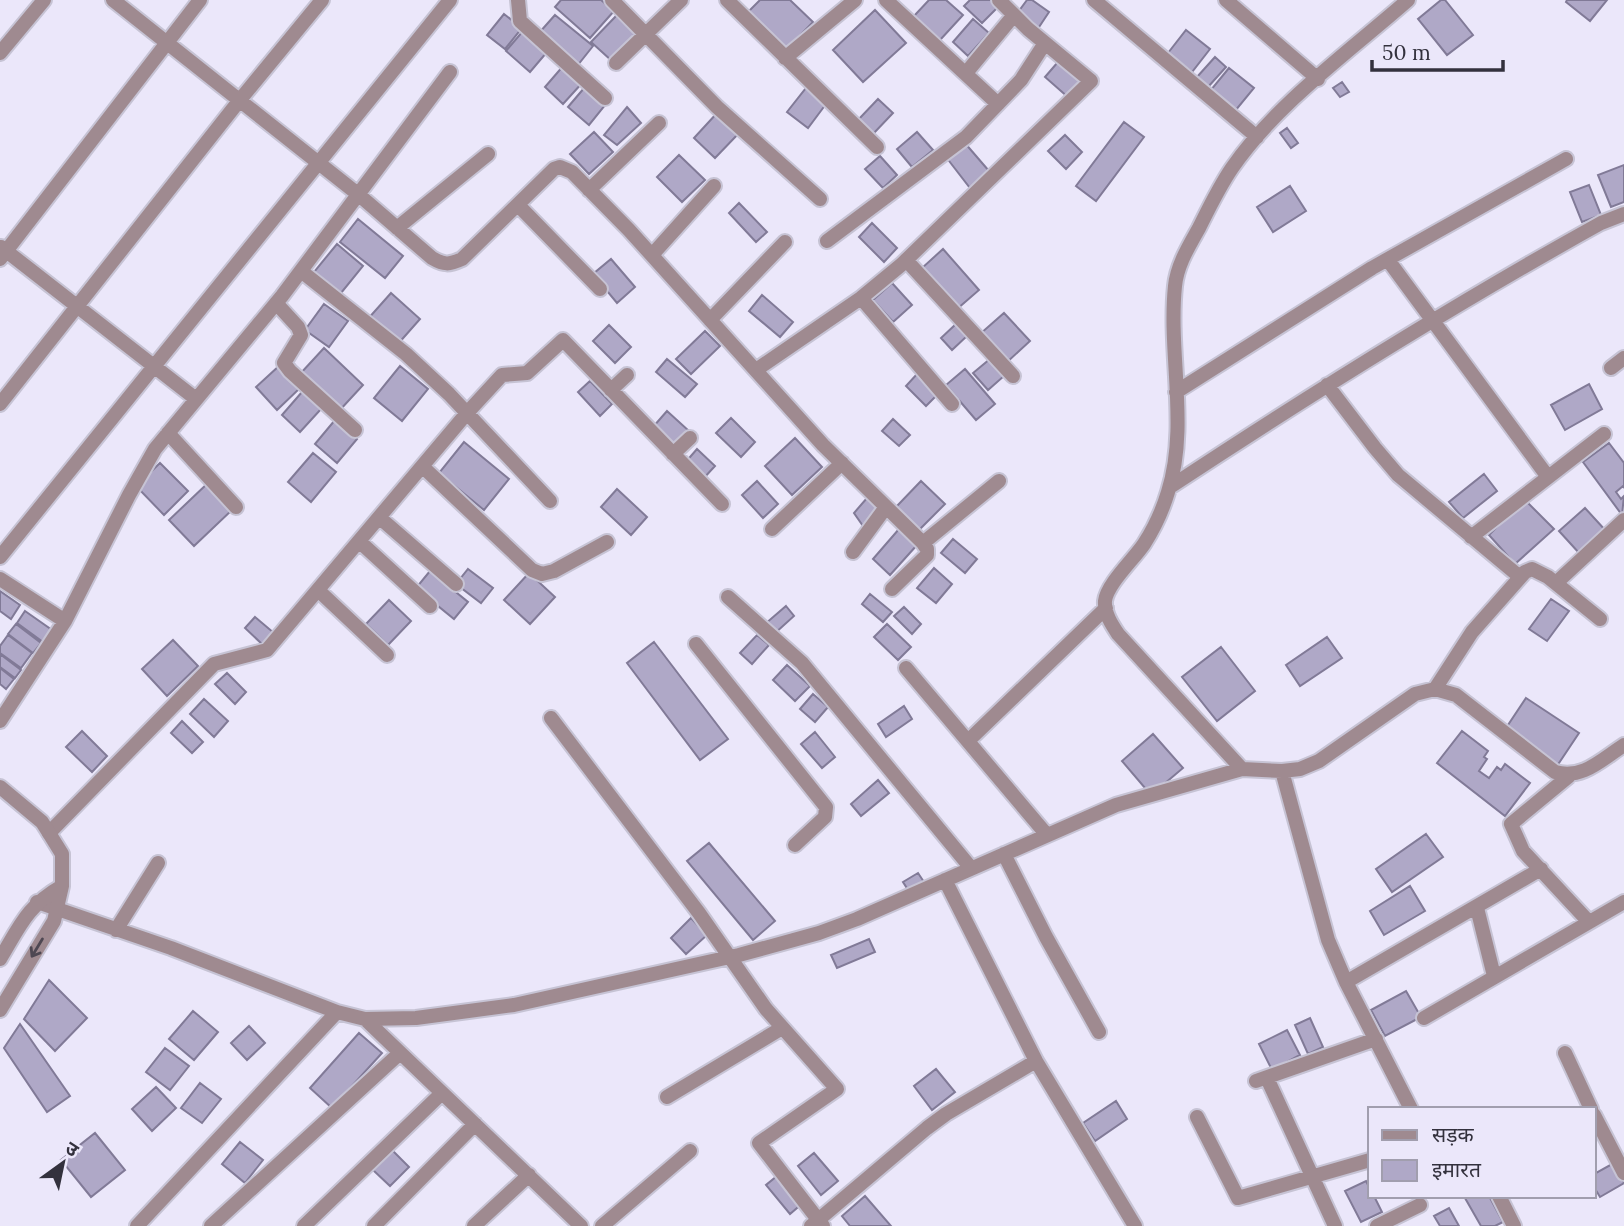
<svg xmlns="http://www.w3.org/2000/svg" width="1624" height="1226" viewBox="0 0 1624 1226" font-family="Lora,'Noto Sans Devanagari',serif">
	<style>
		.building { fill: #afa8c7; stroke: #817a97; stroke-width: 2 }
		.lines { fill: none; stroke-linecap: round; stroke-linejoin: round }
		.minor-casing { stroke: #c6c3d4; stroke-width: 18 }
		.tertiary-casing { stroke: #c6c3d4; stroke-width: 18 }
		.minor { stroke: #9f8a90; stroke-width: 14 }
		.tertiary { stroke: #9f8a90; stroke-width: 14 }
		.oneway { stroke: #4e4752 }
	</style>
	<rect width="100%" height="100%" fill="#ebe7fa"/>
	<path class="building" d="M561,0H601L614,11L590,38L555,7Z
		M760,0H790L813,22L787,49L748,12Z
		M929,0H946L963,15L940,40L914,16Z
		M970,0H993L999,6L982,23L964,6Z
		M1027,0H1032L1049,12L1037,30L1016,15Z
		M1441,0H1445L1473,35L1447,55L1418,19Z
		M1567,0H1607L1590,21L1566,2Z
		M875,10L906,43L863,82L833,50Z
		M504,14L522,28L505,49L487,35Z
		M555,15L593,46L577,66L539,33Z
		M617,15L637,34L612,61L591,42Z
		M973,19L989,33L968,56L953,42Z
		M1186,30L1210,49L1192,72L1168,53Z
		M523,31L547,52L530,72L506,51Z
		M1215,57L1226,67L1208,87L1197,77Z
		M1058,62L1082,83L1069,98L1045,77Z
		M564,65L583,82L563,104L545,87Z
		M1229,68L1254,88L1235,111L1210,91Z
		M1342,82L1349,92L1340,97L1333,88Z
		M585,87L606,104L589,125L568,107Z
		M806,88L826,104L808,128L787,112Z
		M878,99L893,113L873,134L858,120Z
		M627,107L641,123L617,145L604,135Z
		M718,112L740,132L715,158L694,138Z
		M1124,122L1144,137L1096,201L1076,186Z
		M1287,128L1298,143L1291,148L1280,133Z
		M594,132L613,152L589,174L570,154Z
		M917,132L933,150L912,167L897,149Z
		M1065,135L1082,152L1066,169L1048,151Z
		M964,142L989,171L970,188L946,157Z
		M679,155L705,180L682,202L657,177Z
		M880,156L897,175L883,188L865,169Z
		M1624,165V202L1611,207L1598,175Z
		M1589,185L1601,215L1582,222L1570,192Z
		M1290,186L1306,211L1273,232L1257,207Z
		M739,203L767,232L756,242L729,213Z
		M358,219L403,256L385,278L340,242Z
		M872,223L897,248L884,262L859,237Z
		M337,244L363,266L341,293L314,272Z
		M943,249L979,290L957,309L922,268Z
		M611,259L635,287L617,303L593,274Z
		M892,283L912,305L893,322L873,300Z
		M391,293L420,319L397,345L367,320Z
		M762,295L793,322L780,337L749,311Z
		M324,304L348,321L329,347L305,330Z
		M1004,313L1030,341L1006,363L980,334Z
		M956,324L967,336L952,350L941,338Z
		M609,325L631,347L615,363L593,341Z
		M705,331L720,346L691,374L676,359Z
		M324,348L363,385L339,411L300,374Z
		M667,359L697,384L685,397L656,372Z
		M990,359L1004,376L988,390L973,373Z
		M279,366L300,388L277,410L256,387Z
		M400,366L428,389L402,421L374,398Z
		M965,369L995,404L976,420L946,385Z
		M918,373L939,393L926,406L906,386Z
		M590,381L612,404L600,416L578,392Z
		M1589,384L1602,409L1565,430L1551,405Z
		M302,392L321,409L300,432L282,415Z
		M667,411L689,431L675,447L653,427Z
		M731,418L755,442L741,457L716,433Z
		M893,419L910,435L899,446L882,431Z
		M335,420L357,439L337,463L315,444Z
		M795,438L822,467L792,495L765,466Z
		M464,442L509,479L484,510L439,473Z
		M1609,443L1624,463V488L1623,486L1616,492L1621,499L1624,496L1622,515L1583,462Z
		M697,449L715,466L702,480L684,464Z
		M313,453L336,472L311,502L288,482Z
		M160,463L188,491L164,515L136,486Z
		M1484,474L1497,491L1463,518L1449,502Z
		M757,481L778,504L763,518L742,495Z
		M921,481L945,504L919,530L896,507Z
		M208,483L233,509L194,546L169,520Z
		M617,489L647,517L631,535L601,507Z
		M867,498L880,510L863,526L854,513Z
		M1524,499L1554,529L1515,564L1489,535Z
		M1585,508L1606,531L1580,554L1559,531Z
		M899,529L917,545L890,575L873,559Z
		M953,539L977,559L965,573L941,553Z
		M934,568L952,584L936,603L917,588Z
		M468,569L493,588L481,603L456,584Z
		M430,571L468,602L454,619L416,588Z
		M529,573L555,597L530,624L504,600Z
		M0,591L20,605L11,619L0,611Z
		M870,594L892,612L883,622L862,604Z
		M1551,599L1569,611L1547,641L1529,629Z
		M389,600L411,621L388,645L366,624Z
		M786,606L794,616L774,634L765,624Z
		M904,607L921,624L912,634L894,616Z
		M25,611L52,630L43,642L17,623Z
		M255,617L274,633L263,645L245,628Z
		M16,624L41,643L33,653L8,634Z
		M887,624L911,647L898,660L874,637Z
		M8,635L32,653L21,668L0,653V646Z
		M757,635L769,645L752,664L740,653Z
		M1327,637L1342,658L1300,686L1286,665Z
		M173,640L198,666L167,696L142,669Z
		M654,642L728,739L700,760L627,663Z
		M1221,647L1255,691L1217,721L1182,677Z
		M0,654L21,670L15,678L0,667Z
		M787,665L810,686L795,701L773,680Z
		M0,668L14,679L6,689L0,684Z
		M227,673L246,692L235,704L215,684Z
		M813,694L828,707L815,722L800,709Z
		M1526,698L1579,733L1557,766L1504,731Z
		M204,699L228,721L214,737L190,714Z
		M904,706L912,719L886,737L878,724Z
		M182,721L203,742L192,753L171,733Z
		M82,731L107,756L92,772L66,747Z
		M1462,731L1488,751L1484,757L1487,759L1479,771L1489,778L1497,767L1501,770L1505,764L1530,783L1505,816L1437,763Z
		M815,732L835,757L822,768L801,744Z
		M1153,734L1183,768L1151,795L1122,761Z
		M878,780L889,793L861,816L851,804Z
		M1426,834L1443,857L1392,892L1376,869Z
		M709,843L775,921L753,940L687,861Z
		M918,873L924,882L910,893L903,882Z
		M1410,886L1425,911L1384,935L1370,911Z
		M691,918L707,935L686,954L671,938Z
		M869,939L875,952L837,968L831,955Z
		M49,980L87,1018L55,1051L24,1019Z
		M1406,991L1421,1017L1385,1036L1371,1010Z
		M193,1011L218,1032L194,1060L169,1039Z
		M1310,1018L1323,1047L1308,1054L1295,1025Z
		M20,1024L70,1096L47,1112L4,1048Z
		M249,1026L265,1043L247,1060L231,1043Z
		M1287,1030L1300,1055L1272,1070L1259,1044Z
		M359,1033L382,1053L332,1108L310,1088Z
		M165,1048L189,1066L170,1090L146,1072Z
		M936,1069L955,1092L932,1110L914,1086Z
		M200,1083L221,1099L202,1123L181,1108Z
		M156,1087L176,1108L152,1131L132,1109Z
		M1116,1101L1127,1119L1095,1141L1083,1123Z
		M95,1133L125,1170L91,1197L61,1160Z
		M240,1142L263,1160L245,1183L222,1164Z
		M393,1151L409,1167L390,1186L373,1170Z
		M814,1153L838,1181L821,1195L798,1166Z
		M1614,1163L1624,1183L1600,1197L1594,1187V1174Z
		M782,1172L805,1201L790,1214L766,1185Z
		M1366,1181L1370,1189V1196H1374L1382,1212L1361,1222L1345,1191Z
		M865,1196L891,1226H850L842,1216Z
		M1468,1196H1489L1503,1222L1495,1226H1481L1465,1198Z
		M1449,1208L1459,1226H1440L1434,1216Z"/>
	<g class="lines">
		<defs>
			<path id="minor" d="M113,0L359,195L432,258C444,265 449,265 462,259L554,169L560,167L572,172L629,230L823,445L923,543L927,549V555L892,589
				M518,0L520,21L605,98
				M612,0L717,107L820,199
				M727,0L877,147
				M886,0L998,104
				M1094,0L1257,137
				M1226,0L1318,79
				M0,53L44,0
				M785,58L855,0
				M616,63L681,0
				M966,73L1014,15
				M589,190L659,123
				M518,205L600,289
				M397,228L488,154
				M827,241L966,137L1021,80L1045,43
				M1,247L196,399
				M652,255L714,186
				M0,259L200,0
				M906,260L1013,376
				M1388,260L1548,477
				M301,271L406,354L449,394L550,501
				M861,298L952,404
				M276,303L298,327L301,335L284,363L290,371L355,430
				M710,320L785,242
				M1611,368L1624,358
				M756,370L861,298L901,265L1091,81L1028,29L999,0
				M1327,385L1375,448L1398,475L1520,577
				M611,390L627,375
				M1176,392L1372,268L1566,159
				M0,404L239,101L322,0
				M168,433L236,507
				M673,454L690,438
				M423,467L532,570L542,574L554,571L607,542
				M1170,487C1311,394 1453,305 1601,223L1624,214
				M380,518L456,584
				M772,529L842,463
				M1471,537L1604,434
				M360,542L430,606
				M923,543L999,481
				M853,552L886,507
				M0,557L450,0
				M0,579L65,621
				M1556,583L1624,520
				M319,591L387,655
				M728,597L802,663L971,868
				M696,644L826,807L825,817L795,845
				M906,668L1047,835
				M1435,689L1472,632L1525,572L1532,569L1548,577L1600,619
				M551,718L699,913L766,1009L837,1089L759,1143L823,1226
				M0,721L65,621L129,495L155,449L282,296L450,72
				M968,741L1106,608
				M1242,769L1118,634C1112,625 1104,613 1105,601C1107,584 1134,559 1144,544C1155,527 1162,512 1168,492C1189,426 1168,354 1175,286C1177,265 1189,246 1199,228C1209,208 1219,187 1232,168C1276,104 1350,51 1408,0
				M1282,771L1328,940L1346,982L1411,1109
				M1569,776L1511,824L1523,851L1589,922
				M49,833L214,664L267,650L467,413L502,375L527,373L563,340L722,504
				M1004,854L1046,937L1099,1032
				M945,880L1036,1061L1135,1226
				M37,902L171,948L337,1012L365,1019L416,1018L514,1005L739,955L819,933L857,919L1116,805L1242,769L1282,771L1300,769L1319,761L1415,694L1435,689L1456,695L1555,772C1582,780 1601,760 1624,745
				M1477,908L1494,976
				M116,930L158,863
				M1346,982L1541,869
				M1424,1018L1624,902
				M365,1019L581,1226
				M1565,1053L1591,1109
				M1267,1078L1335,1226
				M1256,1081L1376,1039
				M667,1097L782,1028
				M1594,1115L1624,1173
				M1197,1117L1238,1198L1370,1160
				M1499,1196L1514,1226
				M137,1226L337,1012
				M211,1226L400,1053
				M304,1226L442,1093
				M374,1226L475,1124
				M474,1226L529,1175
				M602,1226L690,1151
				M811,1226L927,1128L946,1114L1036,1061
				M1377,1226L1420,1205"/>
			<path id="tertiary" d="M0,787L42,822L49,833L62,854V886L54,921L0,1010
				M0,959C20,926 27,906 62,886"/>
		</defs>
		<use href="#minor" class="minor-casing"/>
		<use href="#tertiary" class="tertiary-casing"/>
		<use href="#minor" class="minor"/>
		<use href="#tertiary" class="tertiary"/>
	</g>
	<defs><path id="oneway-shaft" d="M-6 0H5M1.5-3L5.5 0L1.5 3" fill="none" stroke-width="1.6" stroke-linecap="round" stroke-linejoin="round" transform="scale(1.75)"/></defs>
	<use class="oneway" href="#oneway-shaft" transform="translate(37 948) rotate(121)"/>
	<rect x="1368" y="1107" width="228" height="91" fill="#ebe7fa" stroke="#a19eae" stroke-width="2"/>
	<rect x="1382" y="1130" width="35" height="10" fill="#9f8a90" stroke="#a19eae" stroke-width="2"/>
	<text x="1432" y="1142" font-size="21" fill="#33313d">सड़क</text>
	<rect x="1382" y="1160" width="35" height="21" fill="#afa8c7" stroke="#a19eae" stroke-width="2"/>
	<text x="1432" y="1177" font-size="21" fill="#33313d">इमारत</text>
	<g transform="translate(63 1163) rotate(33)" stroke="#ebe7fa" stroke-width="5" paint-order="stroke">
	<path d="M0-5L12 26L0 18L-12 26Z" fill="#33313d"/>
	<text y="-10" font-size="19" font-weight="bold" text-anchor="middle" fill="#33313d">उ</text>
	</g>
	<path d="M1372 60v10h131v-10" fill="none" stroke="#33313d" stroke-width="3.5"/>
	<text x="1382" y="60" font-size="21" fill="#33313d" stroke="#ebe7fa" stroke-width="5" paint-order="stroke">50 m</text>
</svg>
